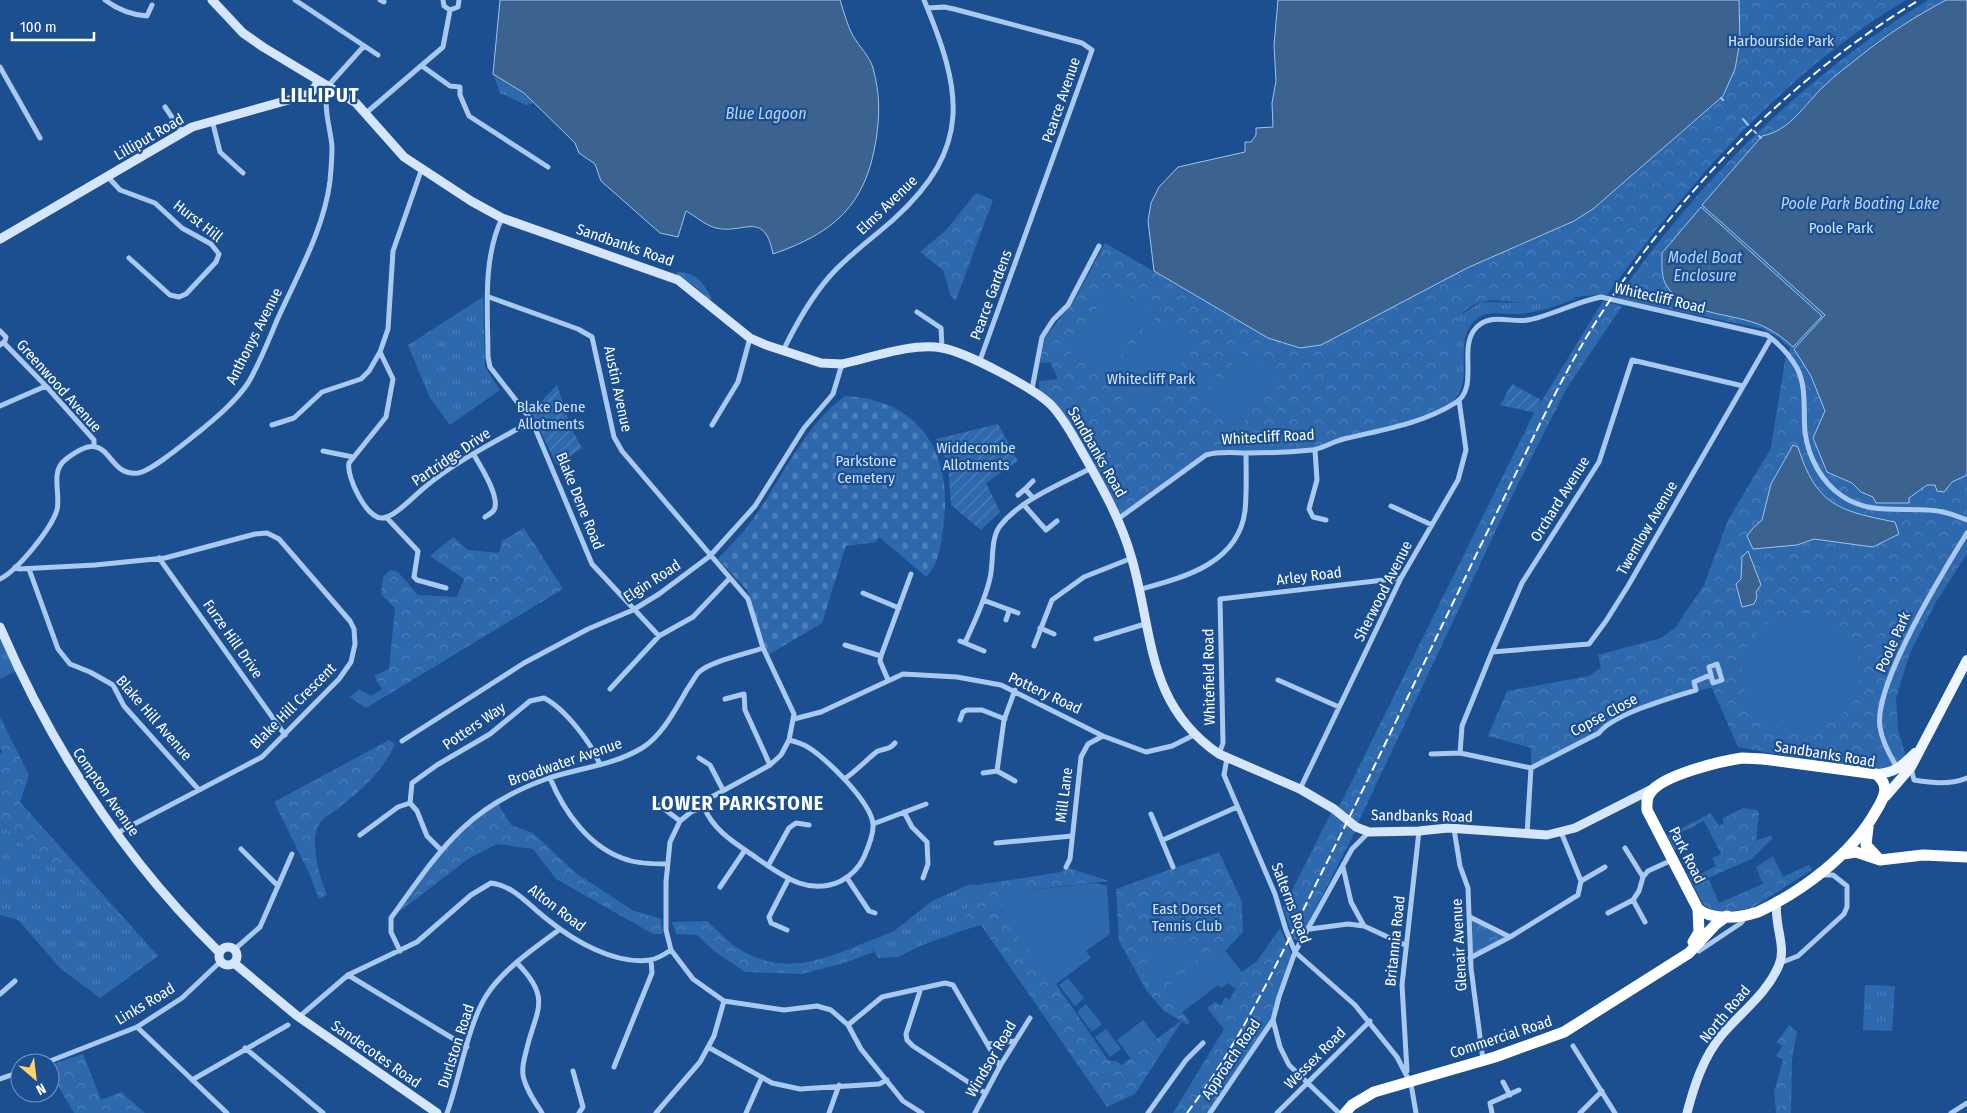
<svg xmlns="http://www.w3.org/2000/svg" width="1967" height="1113" viewBox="0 0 1967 1113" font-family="'Fira Sans Condensed',sans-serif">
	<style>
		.grass { fill: url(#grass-tufts) }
		.forest { fill: url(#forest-crowns) }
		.cemetery { fill: url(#cemetery-stones) }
		.garden { fill: url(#garden-furrows) }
		.pitch { fill: #2e69ad }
		.water { fill: #3c6290; stroke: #9cc4f0 }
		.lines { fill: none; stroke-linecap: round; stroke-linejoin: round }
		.stream { stroke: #9cc4f0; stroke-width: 2 }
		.street { stroke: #a9c9ee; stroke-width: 5 }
		.secondary { stroke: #d6e6fa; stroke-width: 9 }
		.primary { stroke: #f0f6ff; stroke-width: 10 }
		.highway { stroke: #fff; stroke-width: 11 }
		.rail { stroke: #fff; stroke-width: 2; stroke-dasharray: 9 4; stroke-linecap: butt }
		.labels { text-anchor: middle; stroke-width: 4.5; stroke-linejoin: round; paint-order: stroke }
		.park-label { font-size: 15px; fill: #cfe3fa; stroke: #1b4f8f }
		.street-label { font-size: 15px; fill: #fff; stroke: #1b4f8f }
		.water-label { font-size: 16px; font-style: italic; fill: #b5d3f5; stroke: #1b4f8f }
		.district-label { font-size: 20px; font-weight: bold; letter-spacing: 1px; fill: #fff; stroke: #1b4f8f }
	</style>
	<defs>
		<pattern id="grass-tufts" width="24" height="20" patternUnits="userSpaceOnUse" patternTransform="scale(1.25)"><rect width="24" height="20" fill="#2e69ad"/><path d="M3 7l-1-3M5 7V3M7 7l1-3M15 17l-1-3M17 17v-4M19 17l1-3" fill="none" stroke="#4d80b9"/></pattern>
		<pattern id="forest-crowns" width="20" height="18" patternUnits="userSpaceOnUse" patternTransform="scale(1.25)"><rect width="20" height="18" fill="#2e69ad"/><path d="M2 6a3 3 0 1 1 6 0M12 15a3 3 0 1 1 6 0" fill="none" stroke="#4d80b9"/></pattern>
		<pattern id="cemetery-stones" width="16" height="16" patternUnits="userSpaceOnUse" patternTransform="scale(1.25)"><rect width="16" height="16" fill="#2e69ad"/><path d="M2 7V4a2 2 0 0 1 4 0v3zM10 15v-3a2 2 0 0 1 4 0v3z" fill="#4d80b9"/></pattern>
		<pattern id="garden-furrows" width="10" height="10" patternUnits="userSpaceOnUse" patternTransform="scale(1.25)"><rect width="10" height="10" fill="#2e69ad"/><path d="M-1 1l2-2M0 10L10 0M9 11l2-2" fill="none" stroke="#4d80b9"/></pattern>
	</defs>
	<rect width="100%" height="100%" fill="#1b4f8f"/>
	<path class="grass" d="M493,74L524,93L534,103L526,105L500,93Z
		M483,297L485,367L500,390L450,425L430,398L408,345Z
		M1574,297L1576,299C1553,307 1533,315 1508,314C1498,314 1488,311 1478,318C1450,339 1476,378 1454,400L1451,394L1450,333L1451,326L1457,317L1481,302L1529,303Z
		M0,627L18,670L0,679Z
		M0,820L18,841L94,892L158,956L100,998L61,969L18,920L0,915Z
		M970,884L977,885L961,931L920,946L898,957L878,958L869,941L894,931L932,901Z
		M1865,985L1895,986L1892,1031L1863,1030Z"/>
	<path class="forest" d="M1739,0H1906C1784,73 1690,181 1607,295C1581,294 1557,301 1531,303C1515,304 1497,297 1481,302C1467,306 1453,319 1450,333L1451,394L1456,403L1422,420L1315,450L1206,455L1118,519L1068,427L1039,395V381L1058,379L1050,362L1040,363L1045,337L1074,301L1105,243L1268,338L1321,345L1467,268L1574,221L1593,209L1735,69L1740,41Z
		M1928,0H1967V554L1936,602L1910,653L1896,698L1898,730L1906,756L1892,769L1828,764L1738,747L1712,688H1708L1622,717L1599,733L1531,768V748L1488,736L1507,691L1589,676L1601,668L1598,655L1661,638L1675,628L1704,585L1728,520L1771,448L1785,360L1790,348L1779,338L1763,329L1617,298C1700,179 1804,76 1928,0Z
		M976,193L993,200L956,300L951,297L943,270L920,252L946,230Z
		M677,272C697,272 704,284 712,299H708L695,286L677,276Z
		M1603,301L1622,306L1567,388L1515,490L1358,823L1339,807L1533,415Z
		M524,528L563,589L366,708L350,697L359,689L371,696L382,689L374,676L389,669L395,608L381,594L383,577L390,570L398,572L418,595L457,597L464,579L430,556L453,537L468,550L499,553L502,541Z
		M0,717L29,775L20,802L158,956L94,892L18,841L0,820V754L3,752L0,748Z
		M389,740L395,744C383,771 362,789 340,807C333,813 325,815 319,824C309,841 320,878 327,895L319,899L310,875L274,802Z
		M497,802L511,825L533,833L576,873L632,910L661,919L663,934H653L556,879L533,849L497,844L468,859L391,918L441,850Z
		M1743,808L1757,810L1759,813L1756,841L1771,835L1772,839L1752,859L1708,878L1719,903L1763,884L1756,867L1773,856L1783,877L1809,865L1812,870L1752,908L1725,912L1710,910L1703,904L1687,873L1693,870L1697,876L1716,866L1712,858L1721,854L1704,821L1676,835L1682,847L1675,850L1667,836L1711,813L1719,826L1724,823L1722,819Z
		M1331,813L1355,832L1307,925L1298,940L1294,939L1283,908Z
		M1219,852L1242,902L1243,932L1225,951L1242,972L1257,961L1280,928L1293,958L1273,1020L1210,1113H1173L1224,1029L1207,1008L1215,1002L1221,1006L1225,997L1229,1000L1236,989L1228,983L1221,988L1218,985L1182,1012L1190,1022L1187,1025L1182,1021L1135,1094L1107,1107L981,925L961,931L977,885L1061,872L1066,867L1109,881L1008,892L1000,915L1056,984L1108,1060L1118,1062L1121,1065L1181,1021L1164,1011L1146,990L1119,941L1116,889Z
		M1470,917L1510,937L1470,958Z
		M707,921C717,929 726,940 736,947C784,978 822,960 869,941L874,952L844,963L802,974L745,972L714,951L697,935L676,934L672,922Z
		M1789,1025L1797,1032L1792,1060L1791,1113H1776L1774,1092L1783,1060L1776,1056L1782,1046L1777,1042Z
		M83,1054L101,1100L121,1092L145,1113H74L50,1072V1065Z"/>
	<path class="cemetery" d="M845,396C922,400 954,455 943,528C941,545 939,564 926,577L879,537L876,542L846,546L822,623L768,655L747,590L718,559C732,544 747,529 758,512C785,472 805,426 845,396Z"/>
	<path class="garden" d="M1512,384L1541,400L1536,413L1500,405Z
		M557,385L571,428L582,448L557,465L531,412Z
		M998,424L1018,461L986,483L1000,512L981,530L951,505L948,464L936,439Z"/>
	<path class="pitch" d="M1110,284L1149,308L1107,378L1070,355Z
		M1151,317L1194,344L1152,411L1109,386Z
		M1240,352L1274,375L1238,430L1204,406Z
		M1194,360L1217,376L1204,393L1182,376Z
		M1742 672a59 59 0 1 1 118 0a59 59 0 1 1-118 0Z
		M1097,883L1107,886L1110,934L1086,951L1091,958L1056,984L1000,916L1008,892Z
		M1187,934L1198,960L1153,978L1142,952Z
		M1225,950L1241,972L1221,988L1218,985L1182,1012L1164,990L1202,961L1205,965Z
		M1068,978L1084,998L1075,1006L1059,985Z
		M1086,1004L1102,1024L1092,1032L1077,1012Z
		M1143,1020L1157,1038L1131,1059L1117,1040Z
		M1106,1029L1121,1049L1110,1057L1095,1037Z"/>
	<path class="water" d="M500,0H840C844,12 847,25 853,36C859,46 870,57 873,68C880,94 880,114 876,140C866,205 834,233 773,254C764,207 741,237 713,227C704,224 695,216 686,211L678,237L660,233L601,181L595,164L579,153L575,143L524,93L493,74Z
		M1278,0H1739L1740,41L1735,69L1723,96L1593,209L1574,221L1467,268L1321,345L1300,348L1268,338L1154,271L1148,221L1151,203L1159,187L1178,167L1245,152V142H1251L1256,135V128L1273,127L1272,103L1276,81L1274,45Z
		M1946,0H1967V475L1952,482L1944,492L1937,491L1935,485H1927L1909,498V503H1876L1873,497L1861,492L1852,483L1827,472L1813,438L1825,411L1811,376L1794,349L1825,315L1702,205L1762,136C1790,131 1805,104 1824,86C1835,75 1848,66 1859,57C1886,35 1916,16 1946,0Z
		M1701,207L1822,316L1793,347C1785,339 1775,332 1765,327C1735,312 1683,317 1665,283C1661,274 1662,263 1662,253Z
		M1793,445L1798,447C1816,505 1839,511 1895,522L1899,534L1873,547L1814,539L1797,545L1753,549L1747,536L1753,528L1762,520L1771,484Z
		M1748,551L1761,585L1756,592L1757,597L1754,604L1742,607L1736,584L1741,579L1742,557Z"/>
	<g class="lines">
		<path class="stream" d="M1721,98L1723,100
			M1743,119L1748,125
			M1754,131L1756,133
			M1759,136L1761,138"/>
		<path class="street" d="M105,0C117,9 132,15 147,16L152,5
			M295,0L378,55
			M380,0L384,2
			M443,0L444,6L450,10
			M928,8L944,7L954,9L1082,43L1092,50L979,363
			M450,10L458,7L459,0
			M422,66L450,86L460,87V95L469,116L548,167
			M0,67L40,138
			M328,86L364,46
			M165,107L182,132
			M366,113L443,47L450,10
			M212,120L220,152L243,173
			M421,171L393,251L388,329L380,352L393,379L386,417L349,463C346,477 367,519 382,518C394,518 415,495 425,487C456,461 496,441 532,421
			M107,176L120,190L155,203L182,228L211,244L219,254L216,262L186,294L179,297L170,295L129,258
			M502,218C482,260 488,311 488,357L490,367L532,421L592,564L659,636
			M489,297L578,329L592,337L614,437L622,451L748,599L763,648L794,714L789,740L781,755L770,765L708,799L704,807L691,812L680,821L670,842L666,882V930L671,950L693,979L724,1001L784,1010L817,1006L831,1010L848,1025L861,1049L903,1101L922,1113
			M917,312L941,328L942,347
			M0,331L6,337L5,341L0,345
			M4,343L46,386L94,440V446
			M783,351C796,324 810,299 829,277C848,255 873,238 894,219C973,147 962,91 924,0
			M1032,389L1042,337L1053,320L1068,305L1099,246
			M0,406L46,386
			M272,425L294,418L322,392L361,379L369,371L380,352
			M712,425L738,382L750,338
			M1315,450L1317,480L1309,509L1313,517L1326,520
			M323,451L353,457
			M474,455C480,465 501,498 494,510C492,513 488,515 485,517
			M1018,495L1025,489
			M1033,498L1025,489L1033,481
			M1024,505L1046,530L1057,521
			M1391,506L1432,525
			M386,517L418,551L414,577L417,580L446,588
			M1118,519L1206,455C1220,451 1233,453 1247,453C1269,453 1291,452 1312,450C1321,449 1331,443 1340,440C1379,430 1420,425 1455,403C1480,388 1458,349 1475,329C1490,312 1509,323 1528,320C1551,316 1575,302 1601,297L1767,335C1778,343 1790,356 1797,368C1807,387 1803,412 1805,432C1808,456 1821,482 1842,496C1868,514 1897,508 1927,510C1941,510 1954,515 1967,520
			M159,558L285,735
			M15,567L19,569L95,565L165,558L255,534L267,533L279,539L350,621L354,629L355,644L351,662L339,679L262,757L117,833
			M29,569L58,649L70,664L90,672L113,685L124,706L199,790
			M0,579C18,570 51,529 57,510C61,494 50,472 65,460C113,422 103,477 138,473C152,471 187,441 200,431C217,417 236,401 248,383C260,363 269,339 278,318C298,274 324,229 330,181C331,170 332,158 332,147C331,129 321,104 330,88
			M1138,590C1181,578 1238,565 1245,511C1247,492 1246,472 1246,453
			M863,593L899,608
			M983,600L1018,613
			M1006,620L1009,611
			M1040,628L1054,634
			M1096,639L1145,624
			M960,641L965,643C974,622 985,601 990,578C994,562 990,539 1000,526C1021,499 1062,484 1091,468
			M965,643L984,651
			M845,645L881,656
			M1034,646L1052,600L1084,577L1132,558
			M1492,652L1589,644L1606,621L1628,586L1771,338
			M1717,664L1722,680L1713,683L1709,667Z
			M888,680L880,661L881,656L911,574
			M1278,680L1339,707
			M610,689L659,636L693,617L729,579
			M725,699L744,694L745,710L770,765
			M794,719L821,712L903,674L957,677L1001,685L1103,736L1146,752L1172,746L1196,734
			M960,720L963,712L967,710H982L1005,719
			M402,741L524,663L588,629L633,610L659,594L710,556L755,506L804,428L833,394L842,364
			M1460,753L1462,726L1492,652L1522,583L1599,462L1632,360L1743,386
			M1219,754L1223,743L1220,599L1401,578
			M1431,754L1460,753L1531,768L1527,834
			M699,758L710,765L723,790
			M1227,758L1224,775L1275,894L1286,930L1295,952L1355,1005L1397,1057L1411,1084L1416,1113
			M1531,768L1599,733C1613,714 1673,697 1696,690L1694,682L1710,675
			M1911,768L1914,780C1932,783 1949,785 1967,778
			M1898,769C1890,756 1882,742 1880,727C1873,686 1944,570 1967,533
			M997,771L1015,781
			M983,773L997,771L1004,720L1015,690
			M550,778C564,812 590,849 628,860C640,864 654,864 667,864
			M844,779C855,773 872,754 878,751C886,748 889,750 895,743
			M1300,789L1401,578L1458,480L1466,450L1459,400
			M659,805L680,821
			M704,807C714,832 737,844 758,859C784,877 809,896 841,881C852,875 859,868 864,857C868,848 874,834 873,824C871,802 823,754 804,745C799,743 794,741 789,740
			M904,812L912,827L927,842L928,864L923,878
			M1151,814L1173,867
			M873,824L926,804
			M1454,829L1460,866L1468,888L1471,968L1483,1060
			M360,835L398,807L410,803
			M1163,840L1237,807
			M996,843L1072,836
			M1625,848L1643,877
			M241,849L277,885
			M441,850L427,836L417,811L410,803L412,783L437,765L490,734L530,701L544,698C564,708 592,743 600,765
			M768,866L789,828L796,823L809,825
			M1066,867L1070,859L1081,757L1088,744L1103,736
			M1343,867L1351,902L1364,926L1405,945
			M847,878L869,911L875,913
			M1581,881L1605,867
			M720,887L745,850
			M1633,900L1645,922
			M1608,913L1633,900L1639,891L1643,877L1648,871L1672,860
			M1470,917L1510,937
			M1310,929L1348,924L1364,926
			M787,930L771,923L769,917L788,880
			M235,949L260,927L292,854
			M400,951L391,932V918C440,850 466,807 549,778C580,768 614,765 642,748C663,735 676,708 688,688C692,683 695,676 699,672C711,661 746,654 763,648
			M1699,951L1741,923L1745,918
			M1470,958L1510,937L1578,895L1581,881L1561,832
			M1780,963L1798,956L1844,914L1847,907V886L1833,875H1822
			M518,964C553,1000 535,1011 526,1052C524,1059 522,1068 523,1075C525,1088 535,1102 542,1113
			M348,975L467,1047
			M921,988L906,1034L907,1040L913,1046L985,1093
			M0,994L15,981
			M299,1017L348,975L417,942L471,895L491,883C515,886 529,906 548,920C574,941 615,965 650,960C657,959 665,954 671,950
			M848,1025L882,997L945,983L953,985L1000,1066
			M137,1027L227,1113
			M988,1044L1015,1041
			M1573,1046L1615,1113
			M708,1047L772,1083L800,1089L879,1084L887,1080
			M245,1048L323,1113
			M45,1063L137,1027L182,998L220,962
			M614,1067L652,973L651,960
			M573,1071L583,1107L579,1113
			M1407,1071L1402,985L1419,831
			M0,1079L20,1072
			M192,1080L288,1025
			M1503,1082L1510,1095
			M447,1113C460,1078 467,1027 486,996C503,969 535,948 560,929
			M656,1113L700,1062L714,1036L724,1001
			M746,1113L762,1077
			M829,1113L839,1085
			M975,1113L1000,1066L1030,1018
			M1148,1113L1186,1060L1203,1043
			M1210,1113L1273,1020
			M1277,1113L1370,1021
			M1339,1113L1289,1065L1280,1047L1273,1020L1279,997L1295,952L1352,849L1369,832
			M1492,1113L1490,1103L1519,1090
			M1580,1113L1602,1091
			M1951,1113L1967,1103"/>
		<path class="secondary" d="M212,0L243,33L263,47L356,103L404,157L471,201L502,218L678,280L750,338L766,345L821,363L842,364C870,358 914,342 942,348C966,352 1036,389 1052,406C1066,421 1075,440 1085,457C1103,489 1121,521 1131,556C1154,633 1145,703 1219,754L1300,789L1334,809L1356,827L1369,832L1419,831L1448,828L1547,835L1575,828L1652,789
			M0,239L192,127L303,96L311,93L319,81
			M0,627C52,748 125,860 219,952
			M219 956a9 9 0 1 1 18 0a9 9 0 1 1-18 0Z
			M234,963L296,1015L437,1113
			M1687,1113C1694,1086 1703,1058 1721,1036C1740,1013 1767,994 1779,965C1787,946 1773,923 1777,901"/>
		<path class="primary" d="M1876,774C1895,773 1902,766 1915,753
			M1886,796L1911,767L1967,660"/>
		<path class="highway" d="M1742,758L1763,759L1876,774C1891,786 1884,798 1876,811C1852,854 1803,891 1758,912C1739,918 1713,921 1698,909L1647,810C1647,804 1646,797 1651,792C1663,775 1721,761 1742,758Z
			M1868,827L1866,845L1878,858
			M1843,854L1856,852L1880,860L1923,855L1967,857
			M1693,942L1699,932L1698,909
			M1345,1113L1352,1105L1374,1092L1495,1057L1564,1032L1689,953L1716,924L1727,916"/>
		<path class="rail" d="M1187,1113C1244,1038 1281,954 1323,870C1384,749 1441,626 1501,504C1532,441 1561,376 1599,317C1680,190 1790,78 1919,0"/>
	</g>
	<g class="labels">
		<g class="park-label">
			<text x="1781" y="46">Harbourside Park</text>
			<text x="1841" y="233">Poole Park</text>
			<text x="1151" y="384">Whitecliff Park</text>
			<text x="551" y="412">Blake Dene<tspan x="551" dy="17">Allotments</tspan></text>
			<text x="976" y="453">Widdecombe<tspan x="976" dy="17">Allotments</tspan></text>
			<text x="866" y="466">Parkstone<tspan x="866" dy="17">Cemetery</tspan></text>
			<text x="1187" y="914">East Dorset<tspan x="1187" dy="17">Tennis Club</tspan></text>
		</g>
		<g class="street-label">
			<text transform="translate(1061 100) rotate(-71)" y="5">Pearce Avenue</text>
			<text transform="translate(149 137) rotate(-30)" y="5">Lilliput Road</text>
			<text transform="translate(887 205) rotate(-44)" y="5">Elms Avenue</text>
			<text transform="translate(198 221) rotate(38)" y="5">Hurst Hill</text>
			<text transform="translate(625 245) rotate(19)" y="5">Sandbanks Road</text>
			<text transform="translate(991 295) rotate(-70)" y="5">Pearce Gardens</text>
			<text transform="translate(1660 298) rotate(13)" y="5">Whitecliff Road</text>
			<text transform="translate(254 336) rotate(-63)" y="5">Anthonys Avenue</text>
			<text transform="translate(59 386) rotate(48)" y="5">Greenwood Avenue</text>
			<text transform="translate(618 389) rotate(78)" y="5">Austin Avenue</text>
			<text transform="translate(1268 437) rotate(-3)" y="5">Whitecliff Road</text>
			<text transform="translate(1097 452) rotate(60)" y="5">Sandbanks Road</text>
			<text transform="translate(451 457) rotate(-34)" y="5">Partridge Drive</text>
			<text transform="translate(1560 499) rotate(-58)" y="5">Orchard Avenue</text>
			<text transform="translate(580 501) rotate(68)" y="5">Blake Dene Road</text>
			<text transform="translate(1647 528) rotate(-60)" y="5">Twemlow Avenue</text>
			<text transform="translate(1309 576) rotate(-7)" y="5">Arley Road</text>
			<text transform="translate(652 581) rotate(-33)" y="5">Elgin Road</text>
			<text transform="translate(1383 591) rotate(-63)" y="5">Sherwood Avenue</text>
			<text transform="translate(233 639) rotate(55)" y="5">Furze Hill Drive</text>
			<text transform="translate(1893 642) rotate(-66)" y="5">Poole Park</text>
			<text transform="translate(1209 677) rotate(-91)" y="5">Whitefield Road</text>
			<text transform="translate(1045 693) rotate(25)" y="5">Pottery Road</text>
			<text transform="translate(293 706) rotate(-45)" y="5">Blake Hill Crescent</text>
			<text transform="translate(1604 715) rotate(-28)" y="5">Copse Close</text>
			<text transform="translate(154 718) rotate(49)" y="5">Blake Hill Avenue</text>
			<text transform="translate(474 726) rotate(-34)" y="5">Potters Way</text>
			<text transform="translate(1825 754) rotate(9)" y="5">Sandbanks Road</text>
			<text transform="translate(565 762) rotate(-19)" y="5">Broadwater Avenue</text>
			<text transform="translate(106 792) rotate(55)" y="5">Compton Avenue</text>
			<text transform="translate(1064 795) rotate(-83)" y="5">Mill Lane</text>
			<text transform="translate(1422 816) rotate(1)" y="5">Sandbanks Road</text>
			<text transform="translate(1687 855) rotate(63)" y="5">Park Road</text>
			<text transform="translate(1291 903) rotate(69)" y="5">Salterns Road</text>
			<text transform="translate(557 908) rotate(37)" y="5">Alton Road</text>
			<text transform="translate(1395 941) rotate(-84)" y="5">Britannia Road</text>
			<text transform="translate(1459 945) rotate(-93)" y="5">Glenair Avenue</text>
			<text transform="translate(145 1004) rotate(-31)" y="5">Links Road</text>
			<text transform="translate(1725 1014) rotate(-50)" y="5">North Road</text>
			<text transform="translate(1501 1037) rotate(-18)" y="5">Commercial Road</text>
			<text transform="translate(456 1046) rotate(-72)" y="5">Durlston Road</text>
			<text transform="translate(376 1054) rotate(35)" y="5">Sandecotes Road</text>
			<text transform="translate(1315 1058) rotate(-45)" y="5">Wessex Road</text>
			<text transform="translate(991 1059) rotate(-60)" y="5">Windsor Road</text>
			<text transform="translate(1231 1059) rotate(-56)" y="5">Approach Road</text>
		</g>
		<g class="water-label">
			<text x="766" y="119">Blue Lagoon</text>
			<text x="1860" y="209">Poole Park Boating Lake</text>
			<text x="1705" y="263">Model Boat<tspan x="1705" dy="18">Enclosure</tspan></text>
		</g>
		<g class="district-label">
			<text x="320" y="102">LILLIPUT</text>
			<text x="738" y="810">LOWER PARKSTONE</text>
		</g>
	</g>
	<g transform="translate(35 1078) rotate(152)"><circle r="24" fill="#1b4f8f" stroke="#7695bc"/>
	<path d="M0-4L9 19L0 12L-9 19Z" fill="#ffd166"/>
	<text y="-8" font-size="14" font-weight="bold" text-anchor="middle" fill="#ffffff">N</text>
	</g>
	<path d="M12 32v8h82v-8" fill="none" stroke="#ffffff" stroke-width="2.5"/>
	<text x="20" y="32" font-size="15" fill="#ffffff" stroke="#1b4f8f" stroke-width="4" paint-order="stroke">100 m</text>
</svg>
